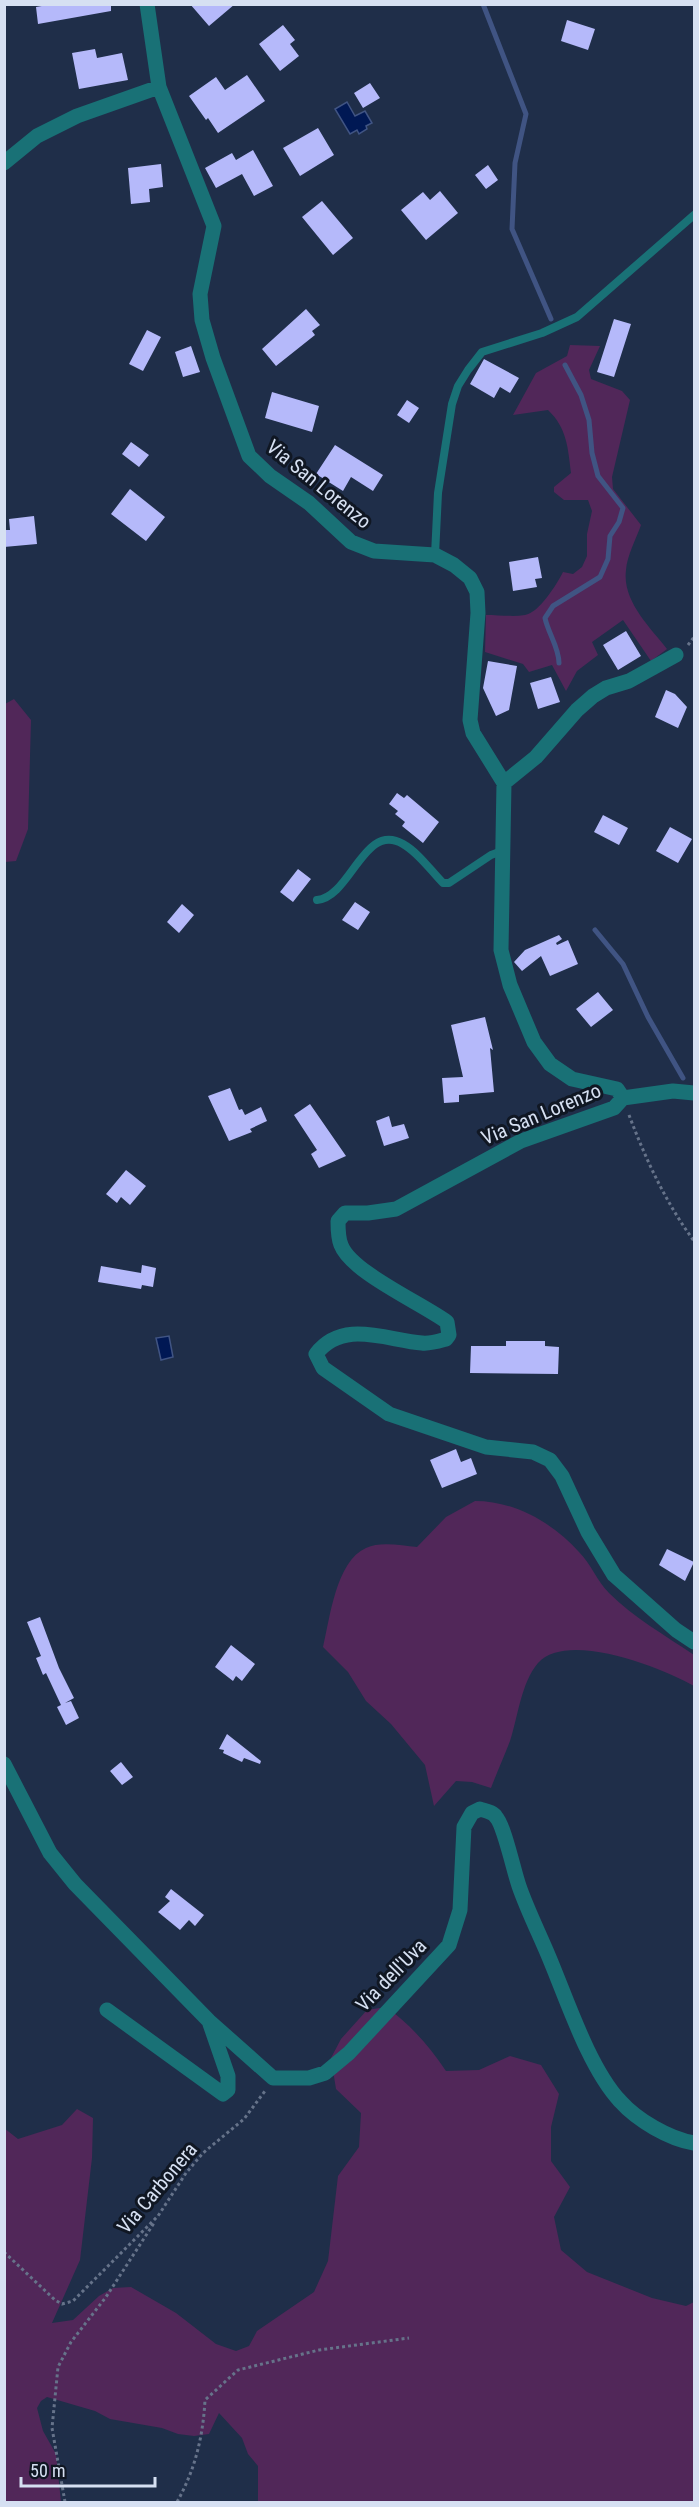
<svg xmlns="http://www.w3.org/2000/svg" width="699" height="2507" viewBox="0 0 699 2507" font-family="'Roboto Condensed',sans-serif">
	<style>
		.green { fill: #512759 }
		.water { fill: #001854; stroke: #405483; stroke-width: 1.5 }
		.lines { fill: none; stroke-linecap: round; stroke-linejoin: round }
		.stream { stroke: #405483; stroke-width: 5 }
		.building { fill: #b5b9fa }
		.path { stroke: #66738a; stroke-width: 3; stroke-dasharray: 3 3; stroke-linecap: butt }
		.lane { stroke: #197176; stroke-width: 8 }
		.street { stroke: #197176; stroke-width: 15 }
		.labels { text-anchor: middle; stroke-width: 6; stroke-linejoin: round; paint-order: stroke }
		.street-label { font-size: 20px; fill: #d6e0f2; stroke: #101723 }
	</style>
	<rect width="100%" height="100%" fill="#1f2e49"/>
	<path class="green" d="M570,345L600,346L589,370L591,379L622,391L630,400L612,477L613,489L641,525C636,539 627,556 626,570C622,601 650,627 667,649L651,661L623,620L592,642L598,655L577,671L566,691L552,665L529,672L523,664L485,652L486,615C499,615 513,617 525,615C539,613 557,584 563,572L573,574L582,567L587,556V534L592,511L588,500H564L554,492V487L571,473C568,448 567,428 548,410L513,415L536,373L567,356Z
		M14,699L31,720L28,829L16,861L5,862V704Z
		M475,1501C515,1501 553,1523 579,1552C591,1564 597,1581 609,1593C633,1617 666,1636 694,1655V1686C663,1668 567,1630 538,1663C521,1683 518,1717 510,1741C504,1757 497,1772 491,1788L472,1782L456,1781L434,1806L425,1765L391,1724L366,1701L348,1672L323,1647C330,1618 336,1561 366,1548C381,1541 402,1546 417,1547L446,1517Z
		M386,2007C411,2025 429,2046 446,2071L479,2070L510,2056L541,2065L559,2094L551,2127V2161L570,2187L554,2217L561,2250L587,2272L652,2298L686,2306L694,2302V2502H258V2466L248,2454L242,2438L219,2413L209,2434L194,2436L178,2434L162,2428L110,2419L95,2411L47,2397L41,2401L37,2408L43,2431L56,2454L61,2502H5L4,2128L18,2139L62,2125L77,2109L93,2118L92,2158L80,2260L52,2323L73,2320L99,2296L113,2288L131,2287L176,2313L216,2344L236,2351L249,2346L257,2331L314,2292L328,2261L338,2176L359,2147L361,2113L336,2089L331,2058L341,2039L367,2010Z"/>
	<path class="water" d="M347,102L355,116L365,111L372,123L366,126L367,129L359,134L357,130L350,134L335,109Z
		M169,1336L173,1357L161,1360L156,1338Z"/>
	<g class="lines">
		<path class="stream" d="M483,4L526,114L515,163L512,229L551,319
			M559,663C559,647 548,633 545,618L553,606L600,577L608,559L610,536L619,522L623,508L598,476L592,453L589,420L581,395L565,365
			M595,930L623,964L648,1017L683,1078"/>
	</g>
	<path class="building" d="M53,4H111V11L38,24L36,7Z
		M190,4H235L209,26Z
		M567,20L595,29L588,50L561,41Z
		M283,25L295,40L290,44L299,56L280,71L259,44Z
		M95,49L97,58L122,53L128,80L79,89L72,53Z
		M247,75L265,101L218,133L208,118L206,120L189,96L216,77L225,90Z
		M370,83L380,98L363,108L354,93Z
		M318,128L334,155L300,176L283,148Z
		M253,150L273,186L254,196L242,174L216,188L205,168L232,153L236,160Z
		M161,164L163,187L149,189L150,202L131,204L128,168Z
		M488,165L498,180L486,189L475,175Z
		M440,191L458,213L426,240L401,210L423,192L430,200Z
		M322,201L353,238L333,255L302,217Z
		M306,309L320,325L312,331L315,335L276,366L262,349Z
		M614,319L631,324L614,377L597,372Z
		M147,330L161,337L143,371L129,364Z
		M191,346L200,372L183,377L175,352Z
		M484,359L519,378L510,393L500,387L494,398L470,384Z
		M272,392L319,406L312,432L265,418Z
		M407,400L419,408L409,423L397,415Z
		M131,442L149,455L139,467L122,454Z
		M335,445L383,475L373,491L351,477L343,491L316,474Z
		M130,489L165,517L146,541L111,514Z
		M34,516L37,544L4,547V530H10L9,519Z
		M538,557L542,578L535,579L537,587L513,591L509,562Z
		M626,631L641,656L618,670L603,645Z
		M488,661L517,666L509,710L496,716L483,688Z
		M551,677L560,702L538,709L530,683Z
		M666,690L675,694L687,707L678,728L655,717Z
		M397,793L404,798L407,795L439,822L423,843L402,826L405,822L395,814L398,811L389,804Z
		M603,815L628,828L619,845L594,832Z
		M670,827L692,839L678,863L656,851Z
		M298,869L311,879L293,902L280,892Z
		M355,902L370,912L358,930L342,920Z
		M182,904L194,915L179,933L167,922Z
		M559,935L562,939L556,943L557,945L568,940L578,964L550,976L541,956L522,971L514,962L525,950Z
		M598,992L613,1010L591,1027L576,1009Z
		M485,1017L493,1050L490,1048L494,1092L459,1095V1102L444,1103L442,1078L463,1077L451,1025Z
		M230,1088L239,1110L242,1109L245,1115L261,1107L267,1121L250,1129L252,1132L229,1141L208,1096Z
		M310,1104L346,1156L319,1168L311,1154L317,1150L294,1115Z
		M389,1116L392,1127L404,1124L409,1138L384,1146L376,1121Z
		M126,1170L146,1186L130,1205L121,1197L117,1203L106,1194Z
		M142,1265L156,1268L153,1287L142,1285L141,1289L98,1282L101,1266L141,1273Z
		M506,1341H545V1346L559,1347L558,1374L470,1373L471,1346H506Z
		M456,1449L461,1462L471,1458L477,1474L442,1488L430,1460Z
		M667,1549L694,1562L685,1581L659,1565Z
		M40,1617L59,1668L74,1698L65,1703L71,1701L79,1718L66,1725L57,1707L61,1705L46,1673L43,1675L36,1658L41,1656L27,1622Z
		M231,1645L255,1664L242,1681L236,1676L233,1681L215,1667Z
		M227,1734L261,1761L260,1764L244,1758L242,1762L223,1753L224,1750L219,1749Z
		M121,1762L133,1777L122,1785L110,1771Z
		M171,1889L204,1915L195,1926L189,1920L180,1930L158,1912L170,1901L165,1897Z"/>
	<g class="lines">
		<path class="path" d="M688,645L694,637
			M629,1115C646,1160 666,1203 694,1241
			M4,2252L55,2300L62,2304L73,2301L158,2216L186,2173L203,2153L244,2119L265,2091
			M65,2502L52,2428L58,2367L71,2342L106,2297L154,2223
			M177,2502C195,2470 203,2437 205,2400L238,2370L319,2350L409,2338"/>
		<path class="lane" d="M435,555L438,493L452,404L458,386L468,370L482,352L542,333L577,317L694,215
			M317,900C351,897 364,821 403,844C419,853 431,871 443,883H449L491,855L502,851"/>
		<path class="street" d="M147,4L159,87L214,226L200,294L202,320L213,358L249,456L270,476L309,503L351,542L374,551L435,555L454,565L470,578L477,592L478,613L470,720L473,733L504,783L501,950L510,985L534,1042L550,1064L572,1079L617,1089L623,1098L614,1108L521,1141L396,1209L368,1213H345L338,1221C338,1229 338,1238 341,1245C351,1272 421,1303 447,1322L449,1335L446,1339C439,1341 430,1344 422,1343C386,1340 343,1319 316,1354L323,1368L389,1414L486,1447L533,1452L550,1460L562,1476L588,1532L614,1575L676,1630L694,1642
			M4,163L37,136L77,116L159,87
			M504,783L536,757L577,710L593,696L606,688L629,681L676,655
			M623,1098L673,1091L694,1093
			M4,1764L50,1853L75,1884L209,2021L273,2078H309L325,2073L349,2053L449,1945L460,1910L464,1827L472,1813L480,1809C486,1811 493,1812 496,1817C504,1825 514,1872 519,1886C528,1912 541,1937 551,1962C568,2003 590,2069 620,2101C637,2120 669,2139 694,2143
			M107,2010L223,2094L228,2090V2076L210,2024"/>
	</g>
	<g class="labels">
		<g class="street-label">
			<text transform="translate(319 484) rotate(39)" y="7">Via San Lorenzo</text>
			<text transform="translate(541 1114) rotate(-23)" y="7">Via San Lorenzo</text>
			<text transform="translate(391 1975) rotate(-46)" y="7">Via dell'Uva</text>
			<text transform="translate(157 2188) rotate(-50)" y="7">Via Carbonera</text>
		</g>
	</g>
	<rect width="699" height="2507" fill="none" stroke="#d6e0f2" stroke-width="12"/>
	<path d="M21 2477v9h134v-9" fill="none" stroke="#d6e0f2" stroke-width="3"/>
	<text x="30" y="2477" font-size="18" fill="#d6e0f2" stroke="#101723" stroke-width="4.5" paint-order="stroke">50 m</text>
</svg>
